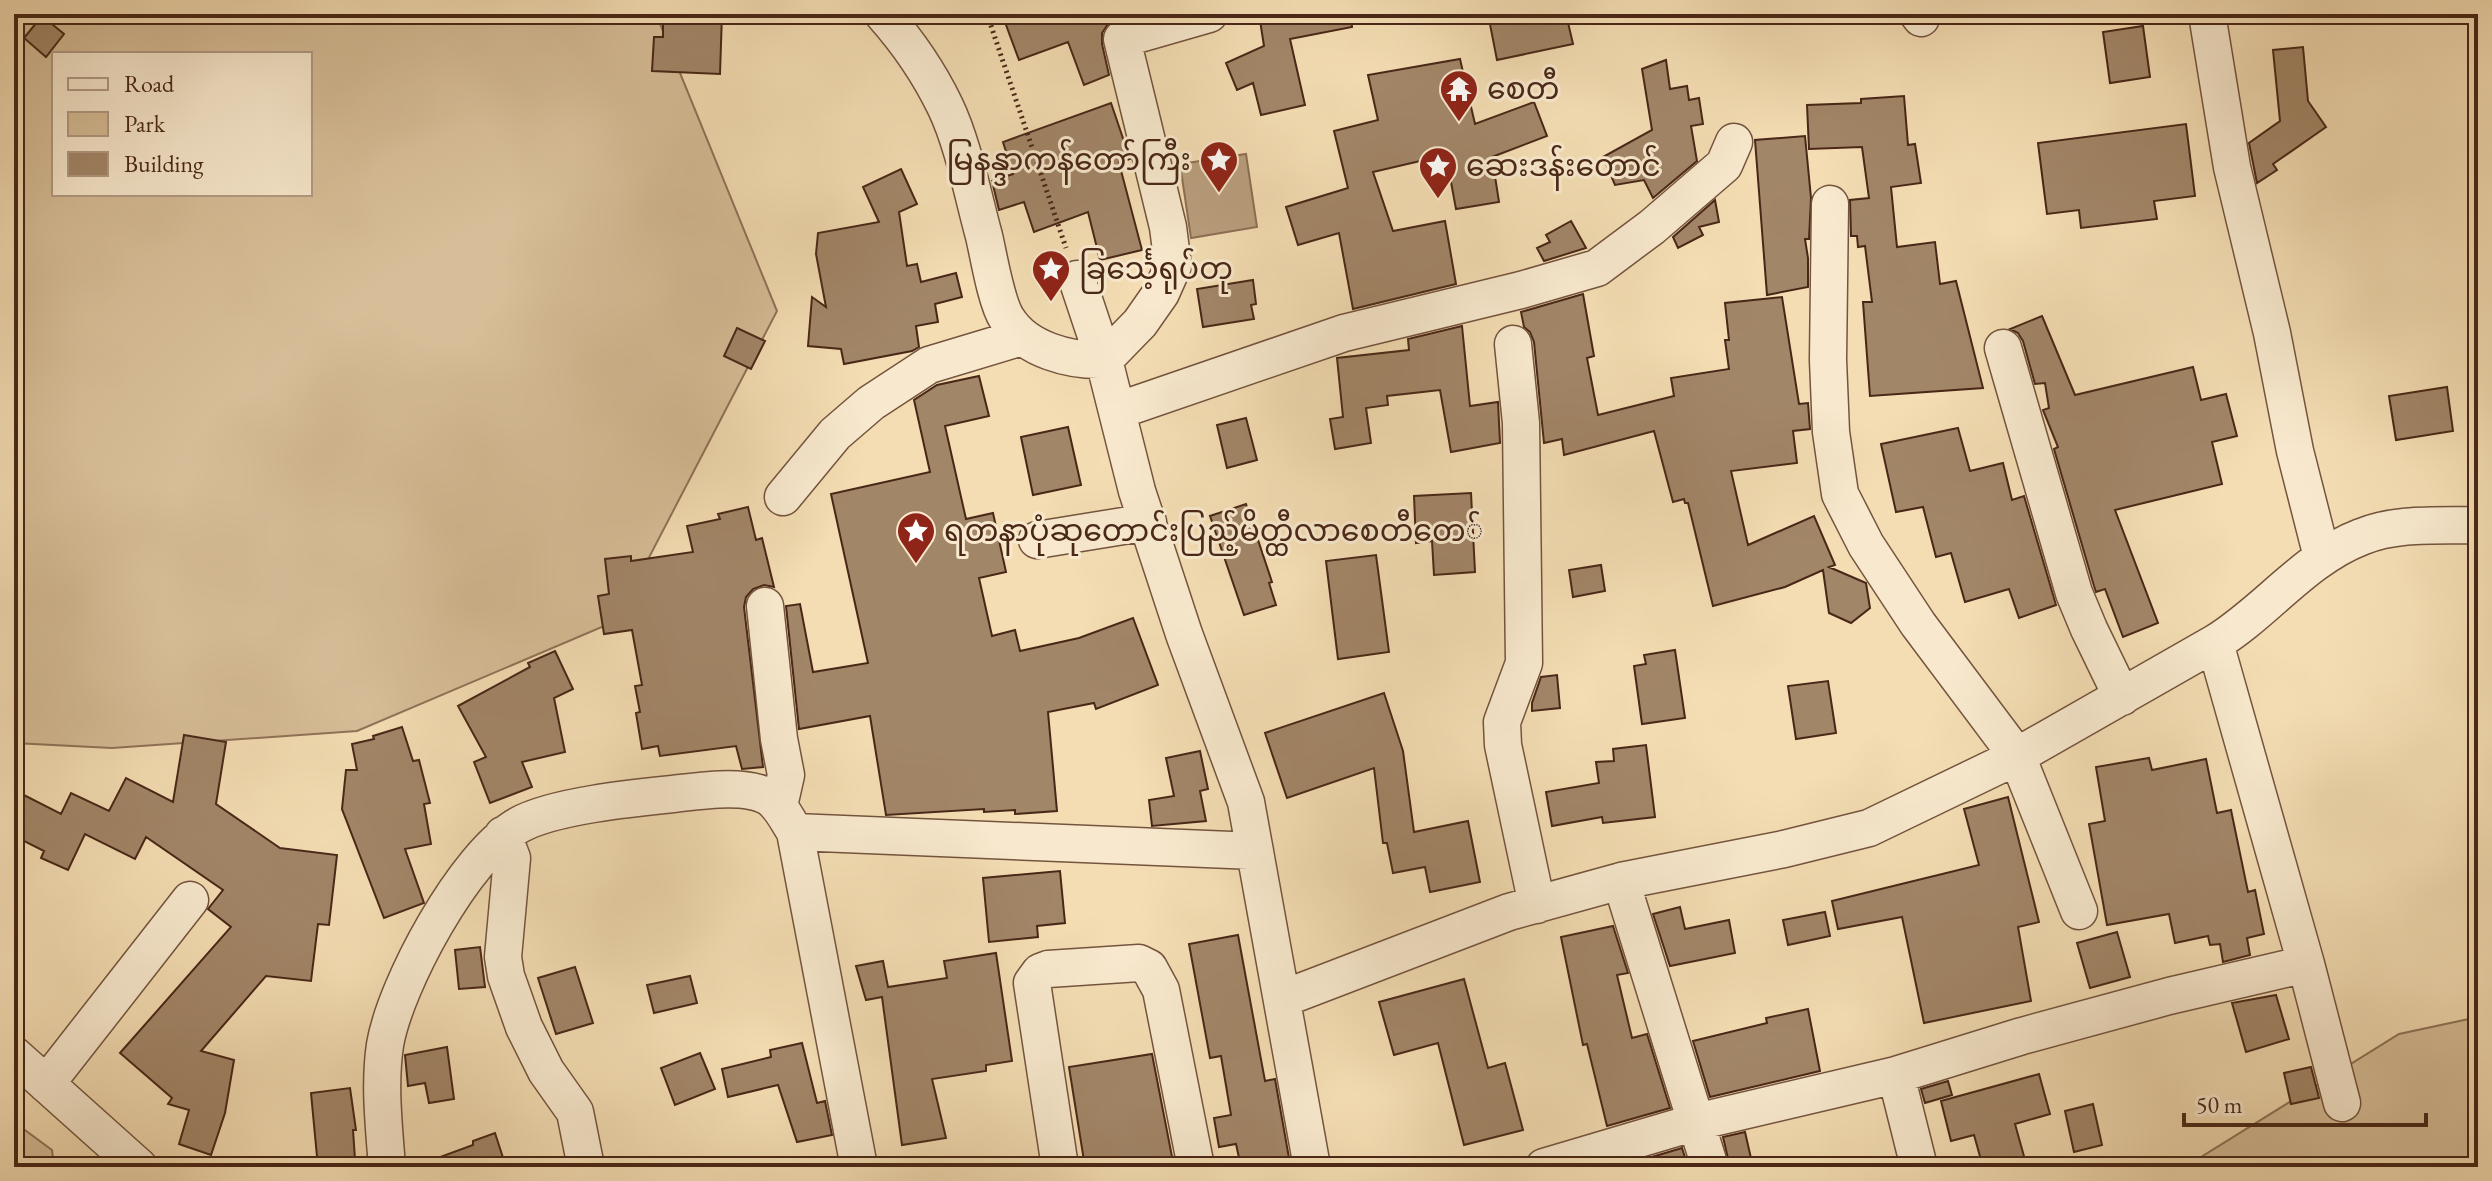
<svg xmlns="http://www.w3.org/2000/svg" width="2492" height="1181" viewBox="0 0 2492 1181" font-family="'EB Garamond','Noto Sans Myanmar',serif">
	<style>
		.green { fill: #d7be98; stroke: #907258; stroke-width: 2; fill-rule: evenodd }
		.water { fill: #ba9f7e; stroke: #8d6f55; stroke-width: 2 }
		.building { fill: #a28668; stroke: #492717; stroke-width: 2 }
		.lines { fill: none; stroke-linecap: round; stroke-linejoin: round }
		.minor-casing { stroke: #74543e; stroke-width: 39 }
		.path { stroke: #492717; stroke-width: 5; stroke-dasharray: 2 4; stroke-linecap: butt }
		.minor { stroke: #f8e9ce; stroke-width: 36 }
		.labels { text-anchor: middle; stroke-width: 6; stroke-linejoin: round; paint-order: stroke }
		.poi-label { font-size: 30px; fill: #492717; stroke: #f8e9ce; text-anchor: start }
	</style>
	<rect width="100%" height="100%" fill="#f4ddb3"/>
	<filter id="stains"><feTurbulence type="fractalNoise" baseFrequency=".0025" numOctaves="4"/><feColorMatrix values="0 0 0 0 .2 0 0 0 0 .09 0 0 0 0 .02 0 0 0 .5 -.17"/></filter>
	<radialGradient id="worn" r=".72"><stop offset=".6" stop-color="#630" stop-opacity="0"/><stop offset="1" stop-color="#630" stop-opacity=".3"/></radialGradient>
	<path class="green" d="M14,14H656L777,311L616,621L357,731L112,748L14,743ZM54,54H310V194H54Z
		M2478,1017V1167H2185L2399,1034Z
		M14,1122L52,1150L54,1167H14Z"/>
	<path class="water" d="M1246,154L1257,227L1191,238L1180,164Z"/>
	<path class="building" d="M663,14H722L720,74L652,71L654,37H663Z
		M1002,14H1133L1108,24L1102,33V44L1109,75L1084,85L1068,42L1019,60Z
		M1259,14H1351L1352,27L1290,39L1305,105L1261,115L1253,83L1237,90L1226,63L1264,46Z
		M1488,14H1566L1573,44L1497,60Z
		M42,16L64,34L46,57L24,38Z
		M2143,26L2150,77L2110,83L2103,32Z
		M2303,47L2308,101L2326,127L2273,164L2277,170L2257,183L2249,143L2280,121L2273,50Z
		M1460,59L1475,124L1534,102L1547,136L1492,157L1499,202L1456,209L1446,155L1373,172L1393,231L1445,221L1456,284L1353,309L1339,233L1298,245L1286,207L1348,188L1334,131L1378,120L1368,75Z
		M1666,60L1670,89L1687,86L1689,100L1699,98L1703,124L1691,126L1697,161L1653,198L1644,180L1615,185L1603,157L1652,130L1642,69Z
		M1904,96L1908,145L1915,144L1921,183L1891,187L1897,247L1935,242L1940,284L1956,281L1983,388L1870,396L1863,302H1872L1865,246L1858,247L1857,236H1851L1850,200L1869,198L1862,147L1809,149L1807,105L1861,103V99Z
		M1111,103L1130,159L1119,163L1142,250L1100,260L1088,212L1034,232L1024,202L999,210L992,181L1013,174L1003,142Z
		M2186,124L2195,196L2154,201L2157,219L2081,228L2079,210L2047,214L2038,143Z
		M1805,136L1811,198L1809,239H1805L1808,258V287L1767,295L1755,140Z
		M901,169L917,204L899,212L907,266L917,264L921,282L956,273L962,297L935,304L938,322L916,326L919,347L912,351L844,364L841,349L808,346L812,297L826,307L816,254L818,233L879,222L863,187Z
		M1715,200L1719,222L1699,227L1703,235L1678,248L1673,237Z
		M1571,221L1586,248L1544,261L1537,248L1550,242L1546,235Z
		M1253,280L1256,304L1251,305L1254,319L1203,327L1197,289Z
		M1583,294L1594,356L1587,358L1598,415L1674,396L1671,378L1729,369L1725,340H1729L1725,303L1782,297L1799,404L1808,403L1810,429L1793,431L1797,463L1731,471L1748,545L1814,516L1835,565L1829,567L1866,583L1870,608L1851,623L1829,613L1823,570L1785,587L1713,606L1688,503H1685L1684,499L1673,502L1654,431L1564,455L1562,439L1544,443L1534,342L1530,332L1524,327L1521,312Z
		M2042,316L2075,395L2193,367L2201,400L2226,394L2237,436L2212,442L2222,484L2115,510L2158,623L2123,637L2105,589L2096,592L2094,586L2054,449L2058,447L2043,410L2049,408L2045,383L2035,384L2023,341L2018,333L2010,329Z
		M1462,326L1470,406L1498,402L1500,443L1451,452L1440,390L1387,396L1388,405L1366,408L1371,443L1335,449L1330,419L1343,417L1337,358L1409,350L1408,339Z
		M737,328L765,341L751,369L724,356Z
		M979,376L989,416L945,426L966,519L993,513L1006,572L979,578L992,636L1015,630L1020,651L1079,638L1133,618L1158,685L1096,709L1094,703L1048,712L1057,811L1015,814V810L984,812V809L886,815L870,716L799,729L786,606L800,604L813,672L868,663L831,494L930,472L914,400L937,385Z
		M2447,387L2453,431L2396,440L2389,396Z
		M1246,418L1257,460L1227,468L1217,425Z
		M1068,427L1081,485L1033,495L1021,437Z
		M1958,428L1970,471L2003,463L2012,500L2024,496L2056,605L2019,618L2009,589L1965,602L1951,553L1936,557L1923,507L1896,512L1881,444Z
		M1471,493L1475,572L1434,575L1432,541L1416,543L1414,496Z
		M1246,504L1272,582L1269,583L1276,605L1244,615L1210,516Z
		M748,507L756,540L762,538L774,587L764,585L753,589L746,597L744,607L763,767L742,769L736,746L660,756L658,746L642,749L636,713L640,712L635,686L642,685L632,630L604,634L598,596L609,594L605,559L631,556V561L693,552L687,526L720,519L718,514Z
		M1376,555L1389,652L1338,659L1326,561Z
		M1601,565L1605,591L1573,597L1569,570Z
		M1675,650L1685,718L1642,724L1634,666L1646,664L1644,655Z
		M555,651L573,689L554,698L565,752L522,762L532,787L490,803L474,762L486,757L458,706L530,667L528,663Z
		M1557,675L1560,708L1532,711V703L1541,677Z
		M1828,681L1836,733L1796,739L1788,686Z
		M1384,693L1403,751L1414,832L1468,821L1480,882L1430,892L1425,867L1393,873L1387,843H1383L1374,768L1287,798L1265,733Z
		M402,727L413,761L419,760L430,803L424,804L431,844L405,849L424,903L384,918L342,809L346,770H357L352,744L374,739L373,736Z
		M184,735L226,742L216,804L280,848L337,855L329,925L318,924L311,981L266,976L201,1051L234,1060L225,1113L211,1155L179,1144L189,1110L168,1104L172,1098L120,1053L231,927L208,909L223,890L146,837L135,859L85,834L68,870L41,858L44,851L14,836V790L61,814L71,793L109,811L126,778L173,802Z
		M1646,745L1655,817L1603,823L1602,817L1552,826L1546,792L1599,783L1596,762L1614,761L1613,749Z
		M1200,751L1208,789L1200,791L1206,821L1152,826L1149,800L1174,796L1166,758Z
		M2149,758L2152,770L2206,759L2217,813L2231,810L2248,892L2255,890L2264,934L2247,938L2250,955L2223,962L2220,944L2210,945L2208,936L2175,943L2169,914L2107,925L2089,824L2105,821L2096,767Z
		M2008,797L2039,922L2018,927L2031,1001L1924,1023L1902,917L1838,929L1832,901L1979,865L1964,809Z
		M1060,871L1065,923L1037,926L1038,937L989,942L983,878Z
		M1680,907L1685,929L1729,920L1735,953L1670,966L1653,914Z
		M1825,912L1830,936L1788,945L1783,920Z
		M1613,926L1628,973L1617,975L1632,1038L1647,1034L1670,1108L1607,1126L1587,1044L1583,1045L1561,937Z
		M2117,932L2130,977L2090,988L2077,943Z
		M1238,935L1265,1081L1275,1079L1289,1158L1241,1167L1236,1144L1219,1147L1214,1118L1231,1115L1221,1056L1210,1058L1189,944Z
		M480,947L485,987L459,989L455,950Z
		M996,953L1012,1061L986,1065V1071L932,1079L946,1138L902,1145L882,997L866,1000L856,966L883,961L888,987L947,978L944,961Z
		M575,967L593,1023L556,1034L538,978Z
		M690,976L697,1003L654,1013L647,985Z
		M1464,979L1488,1068L1505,1063L1523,1130L1464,1145L1438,1043L1394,1055L1379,1002Z
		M2276,995L2289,1039L2246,1052L2232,1003Z
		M1808,1009L1820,1071L1710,1097L1693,1041L1767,1023L1766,1018Z
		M802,1043L817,1103L825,1101L832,1135L797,1142L778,1085L728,1097L722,1069L771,1057L770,1050Z
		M447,1047L454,1099L429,1103L425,1083L408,1086L405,1055Z
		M700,1053L715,1089L675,1105L661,1068Z
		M1152,1054L1174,1167H1085L1069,1067Z
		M2311,1067L2319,1098L2291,1104L2284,1073Z
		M2039,1074L2050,1114L2015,1124L2027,1167H1983L1974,1135L1951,1141L1941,1101Z
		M1948,1081L1952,1095L1925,1103L1921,1089Z
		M350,1088L356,1130H353L355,1159H352L353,1167H318L311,1093Z
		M2093,1104L2102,1145L2074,1152L2065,1111Z
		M1745,1132L1753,1167H1730L1723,1137Z
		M495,1133L506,1167H422L421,1164L473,1145V1141Z
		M1682,1148L1688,1167H1618Z"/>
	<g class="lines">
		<defs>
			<path id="minor" d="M883,14C907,41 929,73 945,106C963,143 973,196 984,236C989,257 996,302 1007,319C1026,350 1070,361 1104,360L1140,323L1161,293L1173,266L1168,227L1122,39L1209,14
				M1918,14L1921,18
				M2207,14L2232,167L2272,333L2295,451L2322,557
				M1830,204L1828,360L1831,432L1840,494L1866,545L1918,624L2017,756L2079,911
				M1077,279L1104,360L1137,491L1184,634L1246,802L1312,1167
				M1513,344L1521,423L1524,663L1502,722L1503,745L1537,905
				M2003,348L2074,593L2089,629L2122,697
				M1117,411L1344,333L1521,290L1597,268L1652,227L1724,165L1734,142
				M783,497L835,434L871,403L929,365L1022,337
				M1037,540L1148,522
				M765,606L779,739L786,775L779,806
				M2215,643L2306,964L2342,1103
				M795,832L1255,851
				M503,835L512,858L503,957L506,976L524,1027L546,1071L575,1112L586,1167
				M1621,881L1710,1167
				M1282,999L1509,912L1621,881L1784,849L1869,828L2010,760L2215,643C2266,612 2304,559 2361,537C2397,522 2440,526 2478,525
				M14,1055L139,1167
				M1896,1075L1919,1167
				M46,1084L190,900
				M387,1167C384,1127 379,1085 385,1045C395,985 465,855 519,825C553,806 633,798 673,794C699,791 747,783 770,798C781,806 788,821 795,832L859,1167
				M1060,1167L1032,983L1040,972L1048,969L1139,963L1149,968L1161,990L1196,1167
				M1544,1167L1696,1122L1896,1075L2022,1036L2169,996L2306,964"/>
		</defs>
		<use href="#minor" class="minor-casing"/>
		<path class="path" d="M987,14L1066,248"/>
		<use href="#minor" class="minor"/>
	</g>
	<defs>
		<symbol id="temple-pin" viewBox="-11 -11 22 30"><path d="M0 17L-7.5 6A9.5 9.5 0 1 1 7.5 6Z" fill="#8f2418" stroke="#f8e9ce"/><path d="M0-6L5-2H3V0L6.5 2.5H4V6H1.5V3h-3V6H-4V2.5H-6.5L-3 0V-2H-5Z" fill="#fff"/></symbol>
		<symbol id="sight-pin" viewBox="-11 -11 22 30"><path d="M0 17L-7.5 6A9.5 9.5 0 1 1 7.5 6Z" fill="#8f2418" stroke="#f8e9ce"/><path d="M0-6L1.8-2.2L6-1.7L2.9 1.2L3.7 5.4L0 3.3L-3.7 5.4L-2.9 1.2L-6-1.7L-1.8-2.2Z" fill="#fff"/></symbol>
	</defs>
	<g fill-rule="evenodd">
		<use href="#temple-pin" x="1437" y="67" width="44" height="60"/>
		<use href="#sight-pin" x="1197" y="138" width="44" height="60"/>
		<use href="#sight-pin" x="1416" y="144" width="44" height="60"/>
		<use href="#sight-pin" x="1029" y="247" width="44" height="60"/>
		<use href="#sight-pin" x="894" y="509" width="44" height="60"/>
	</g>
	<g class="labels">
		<g class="poi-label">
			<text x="1487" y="99">စေတီ</text>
			<text x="1191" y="170" text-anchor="end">မြနန္ဒာကန်တော်ကြီး</text>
			<text x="1466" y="176">ဆေးဒန်းတောင်</text>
			<text x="1079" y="279">ခြင်္သေ့ရုပ်တု</text>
			<text x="944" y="541">ရတနာပုံဆုတောင်းပြည့်မိတ္ထီလာစေတီတေ်</text>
		</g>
	</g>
	<rect width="2492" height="1181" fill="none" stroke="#f4ddb3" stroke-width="48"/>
	<rect x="16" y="16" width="2460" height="1149" fill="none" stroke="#492717" stroke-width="4"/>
	<rect x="24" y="24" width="2444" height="1133" fill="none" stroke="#492717" stroke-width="2"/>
	<rect x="52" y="52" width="260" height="144" fill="#f8e9ce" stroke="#b29b85" stroke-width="2"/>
	<rect x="68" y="78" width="40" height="12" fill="#f8e9ce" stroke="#b29b85" stroke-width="2"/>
	<text x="124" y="92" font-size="24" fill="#492717">Road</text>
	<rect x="68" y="112" width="40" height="24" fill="#d7be98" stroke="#b29b85" stroke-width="2"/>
	<text x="124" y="132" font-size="24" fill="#492717">Park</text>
	<rect x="68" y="152" width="40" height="24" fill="#a28668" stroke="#b29b85" stroke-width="2"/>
	<text x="124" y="172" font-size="24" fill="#492717">Building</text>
	<path d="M2184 1113v12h242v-12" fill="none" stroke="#492717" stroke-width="4"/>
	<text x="2196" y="1113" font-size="24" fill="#492717" stroke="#f8e9ce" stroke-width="6" paint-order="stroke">50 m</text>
	<rect width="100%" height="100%" filter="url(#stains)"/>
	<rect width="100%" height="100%" fill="url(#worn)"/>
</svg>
